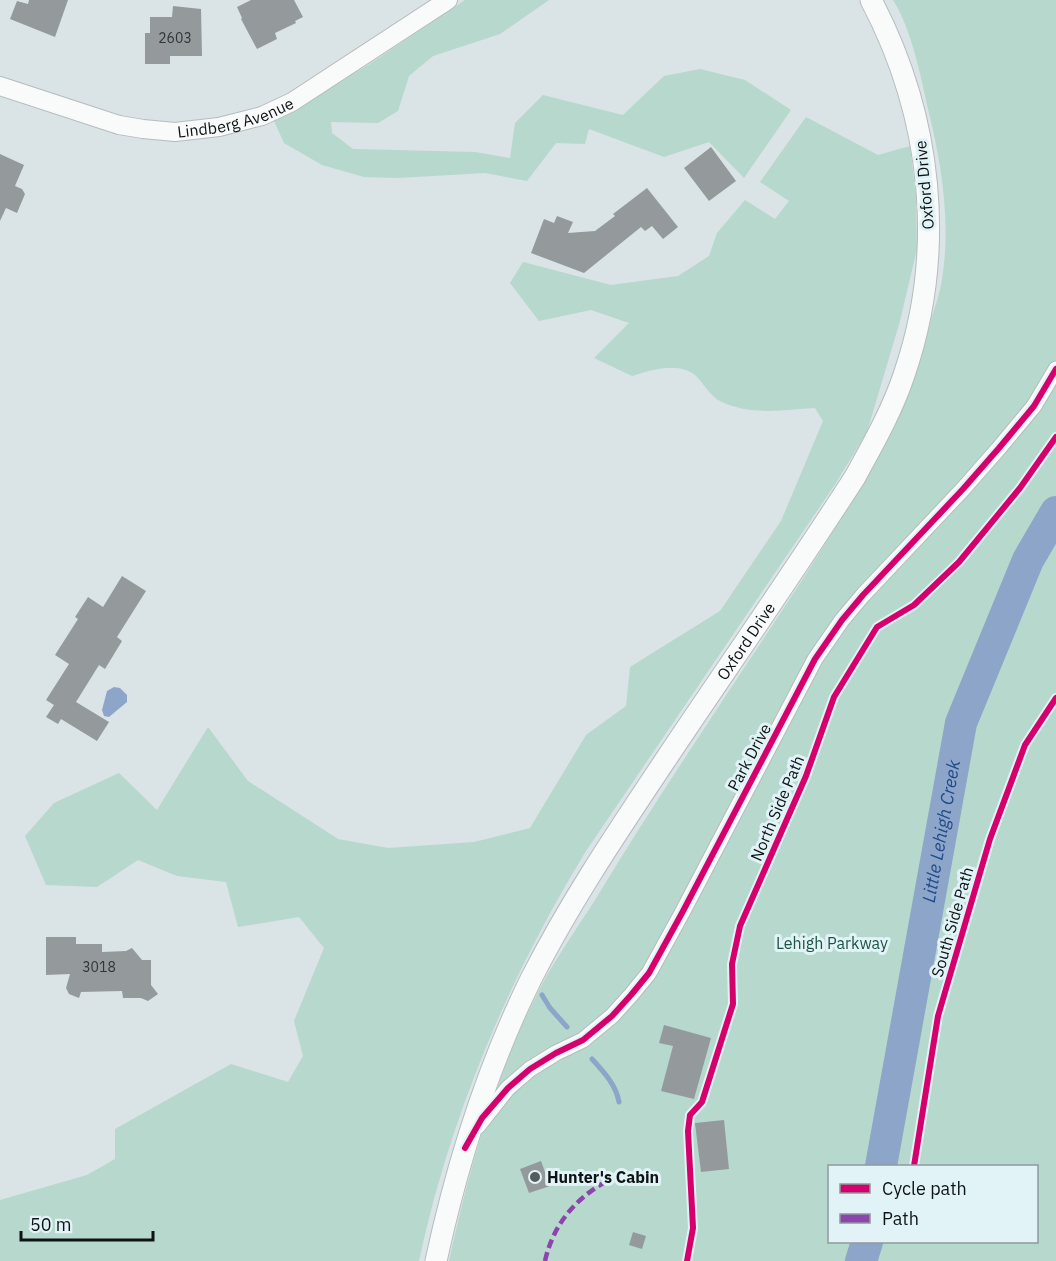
<svg xmlns="http://www.w3.org/2000/svg" width="1056" height="1261" viewBox="0 0 1056 1261" font-family="'IBM Plex Sans',sans-serif">
	<style>
		.green { fill: #b7d8cc; fill-rule: evenodd }
		.water { fill: #8ca5c9 }
		.lines { fill: none; stroke-linecap: round; stroke-linejoin: round }
		.stream { stroke: #8ca5c9; stroke-width: 5 }
		.river { stroke: #8ca5c9; stroke-width: 32 }
		.building { fill: #949a9c }
		.minor-casing { stroke: #b5bcbe; stroke-width: 17 }
		.tertiary-casing { stroke: #b5bcbe; stroke-width: 20 }
		.secondary-casing { stroke: #b5bcbe; stroke-width: 23 }
		.minor { stroke: #f9fbfb; stroke-width: 15 }
		.tertiary { stroke: #f9fbfb; stroke-width: 18 }
		.secondary { stroke: #f9fbfb; stroke-width: 21 }
		.quiet { stroke: #8e44ad; stroke-width: 4.5; stroke-dasharray: 9 4.5; stroke-linecap: butt }
		.cycleway-casing { stroke: #e2f3f7; stroke-width: 10 }
		.cycleway { stroke: #d6006c; stroke-width: 6 }
		.poi-dot { fill: #555c5e; stroke: #e2f3f7; stroke-width: 2 }
		.labels { text-anchor: middle; stroke-width: 6; stroke-linejoin: round; paint-order: stroke }
		.number-label { font-size: 14px; fill: #303637 }
		.street-label { font-size: 16px; fill: #0e1415; stroke: #e2f3f7 }
		.park-label { font-size: 16px; fill: #1c543f; stroke: #e2f3f7 }
		.poi-label { font-size: 16px; font-weight: bold; fill: #0e1415; stroke: #e2f3f7; text-anchor: start }
		.water-label { font-size: 18px; font-style: italic; fill: #204b89; stroke: #e2f3f7 }
	</style>
	<rect width="100%" height="100%" fill="#dae3e5"/>
	<path class="green" d="M465,0H549L500,34L433,56L409,76L398,111L378,123L331,122L332,133L353,149L475,152L510,158L515,123L543,95L623,115L664,76L700,69L745,80L791,110L744,178L709,142L664,157L589,129L585,144L556,143L527,181L485,173L398,178L364,177L322,165L284,143L274,121L368,65Z
		M893,0H1056V1261H449C468,1173 493,1083 533,1002C550,966 574,933 595,900C658,796 726,696 793,594C849,508 905,420 931,320C935,307 940,293 942,279C951,225 942,166 929,113C921,78 912,30 893,0ZM830,1166H1036V1242H830Z
		M806,117L878,155L910,146L916,196L917,249L900,321L867,432L834,486L586,851C509,977 450,1116 419,1261H0V1200L87,1175L115,1159V1129L231,1064L288,1082L303,1056L294,1021L324,948L299,917L238,927L226,882L177,876L138,860L97,887L46,885L25,836L54,803L119,773L157,810L208,727L248,781L338,839L388,848L474,842L530,828L586,735L626,706L630,667L720,611L781,521L823,421L815,408C783,410 750,416 720,401C712,397 704,385 698,378C682,360 651,370 632,376L594,358L629,323L591,310L539,321L510,283L523,262L611,285L678,276L709,256L717,233L745,200L775,219L789,201L760,182Z"/>
	<path class="water" d="M114,687L120,688L127,695V702L109,717L104,716L102,710L107,691Z"/>
	<g class="lines">
		<path class="stream" d="M542,995L550,1008L567,1027
			M592,1059C604,1072 616,1085 619,1102"/>
		<g class="river">
			<path id="s1" d="M881,1166L961,723L1028,560L1056,512"/>
			<path d="M861,1261L867,1242"/>
		</g>
	</g>
	<path class="building" d="M29,0H68L55,37L10,19L17,1L28,4Z
		M251,0H294L303,17L295,21L296,23L275,33L277,39L257,49L241,19L242,18L237,7Z
		M173,6L201,9L202,56H170V64H145V33H150V17H172Z
		M711,147L736,181L709,201L684,168Z
		M0,154L24,165L15,186L22,189L25,194L17,213L6,208L0,221Z
		M647,188L678,227L663,239L652,226L645,231L641,227L584,273L531,253L544,219L554,223L557,216L573,222L568,233L595,231L615,216L613,214Z
		M122,576L146,591L117,637L122,641L105,669L99,665L76,702L109,722L97,741L61,719L58,724L46,717L54,705L46,700L69,664L55,655L78,619L75,617L88,597L103,607Z
		M46,937H76V944H102V952L126,951L132,948L142,960H151V985L158,994L148,1001L141,998H123L122,991L81,992L79,998L69,994L66,988L70,974L46,975Z
		M664,1025L711,1038L694,1099L661,1091L673,1046L659,1043Z
		M724,1120L729,1169L701,1172L695,1123Z
		M541,1161L550,1186L529,1193L520,1169Z
		M633,1232L646,1236L642,1249L629,1245Z"/>
	<g class="lines">
		<defs>
			<path id="minor" d="M478,1126L508,1088L530,1069L556,1053L583,1040L612,1016L631,995L649,973L682,913L815,659L842,620L863,595L963,489L999,448L1034,406L1056,369"/>
			<g id="tertiary">
				<path id="s2" d="M0,86L119,125L143,129L175,132L219,127L262,116L292,102L448,0"/>
			</g>
			<g id="secondary">
				<path id="s3" d="M436,1261C457,1164 487,1068 531,979C570,902 618,831 666,759C729,665 794,572 855,477C873,444 892,411 904,375C947,250 932,116 871,0"/>
			</g>
		</defs>
		<use href="#minor" class="minor-casing"/>
		<use href="#tertiary" class="tertiary-casing"/>
		<use href="#secondary" class="secondary-casing"/>
		<use href="#minor" class="minor"/>
		<use href="#tertiary" class="tertiary"/>
		<use href="#secondary" class="secondary"/>
		<path class="quiet" d="M545,1261C554,1221 580,1193 617,1176"/>
		<defs>
			<path id="cycleway" d="M465,1148L482,1118L508,1088L530,1069L556,1053L583,1040L612,1016L631,995L649,973L682,913L815,659L842,620L863,595L963,489L999,448L1034,406L1056,369
				M914,1166L938,1016L990,839L1025,745L1056,698
				M687,1261L693,1228L688,1131L690,1115L702,1102L733,1004L732,964L740,926L806,776L834,697L877,627L914,605L959,562L1020,488L1056,437"/>
		</defs>
		<use href="#cycleway" class="cycleway-casing"/>
		<use href="#cycleway" class="cycleway"/>
	</g>
	<circle class="poi-dot" cx="535" cy="1177" r="6"/>
	<g class="labels">
		<g class="number-label">
			<text x="175" y="43">2603</text>
			<text x="99" y="972">3018</text>
		</g>
		<g class="street-label">
			<text dy="6" stroke="none"><textPath href="#s2" startOffset="244">Lindberg Avenue</textPath></text>
			<text transform="translate(924 185) rotate(-95)" y="6">Oxford Drive</text>
			<text dy="6" stroke="none"><textPath href="#s3" startOffset="699">Oxford Drive</textPath></text>
			<text transform="translate(749 757) rotate(-62)" y="6">Park Drive</text>
			<text transform="translate(777 808) rotate(-67)" y="6">North Side Path</text>
			<text transform="translate(952 922) rotate(-74)" y="6">South Side Path</text>
		</g>
		<g class="park-label">
			<text x="832" y="949">Lehigh Parkway</text>
		</g>
		<g class="poi-label">
			<text x="547" y="1183">Hunter's Cabin</text>
		</g>
		<g class="water-label">
			<text dy="6" stroke="none"><textPath href="#s1" startOffset="340">Little Lehigh Creek</textPath></text>
		</g>
	</g>
	<rect x="828" y="1165" width="210" height="78" fill="#e2f3f7" stroke="#8d9a9d" stroke-width="1.5"/>
	<rect x="840" y="1184" width="30" height="9" fill="#d6006c" stroke="#8d9a9d" stroke-width="1.5"/>
	<text x="882" y="1195" font-size="18" fill="#0e1415">Cycle path</text>
	<rect x="840" y="1214" width="30" height="9" fill="#8e44ad" stroke="#8d9a9d" stroke-width="1.5"/>
	<text x="882" y="1225" font-size="18" fill="#0e1415">Path</text>
	<path d="M21 1231v9h132v-9" fill="none" stroke="#0e1415" stroke-width="3"/>
	<text x="30" y="1231" font-size="18" fill="#0e1415" stroke="#e2f3f7" stroke-width="4.5" paint-order="stroke">50 m</text>
</svg>
